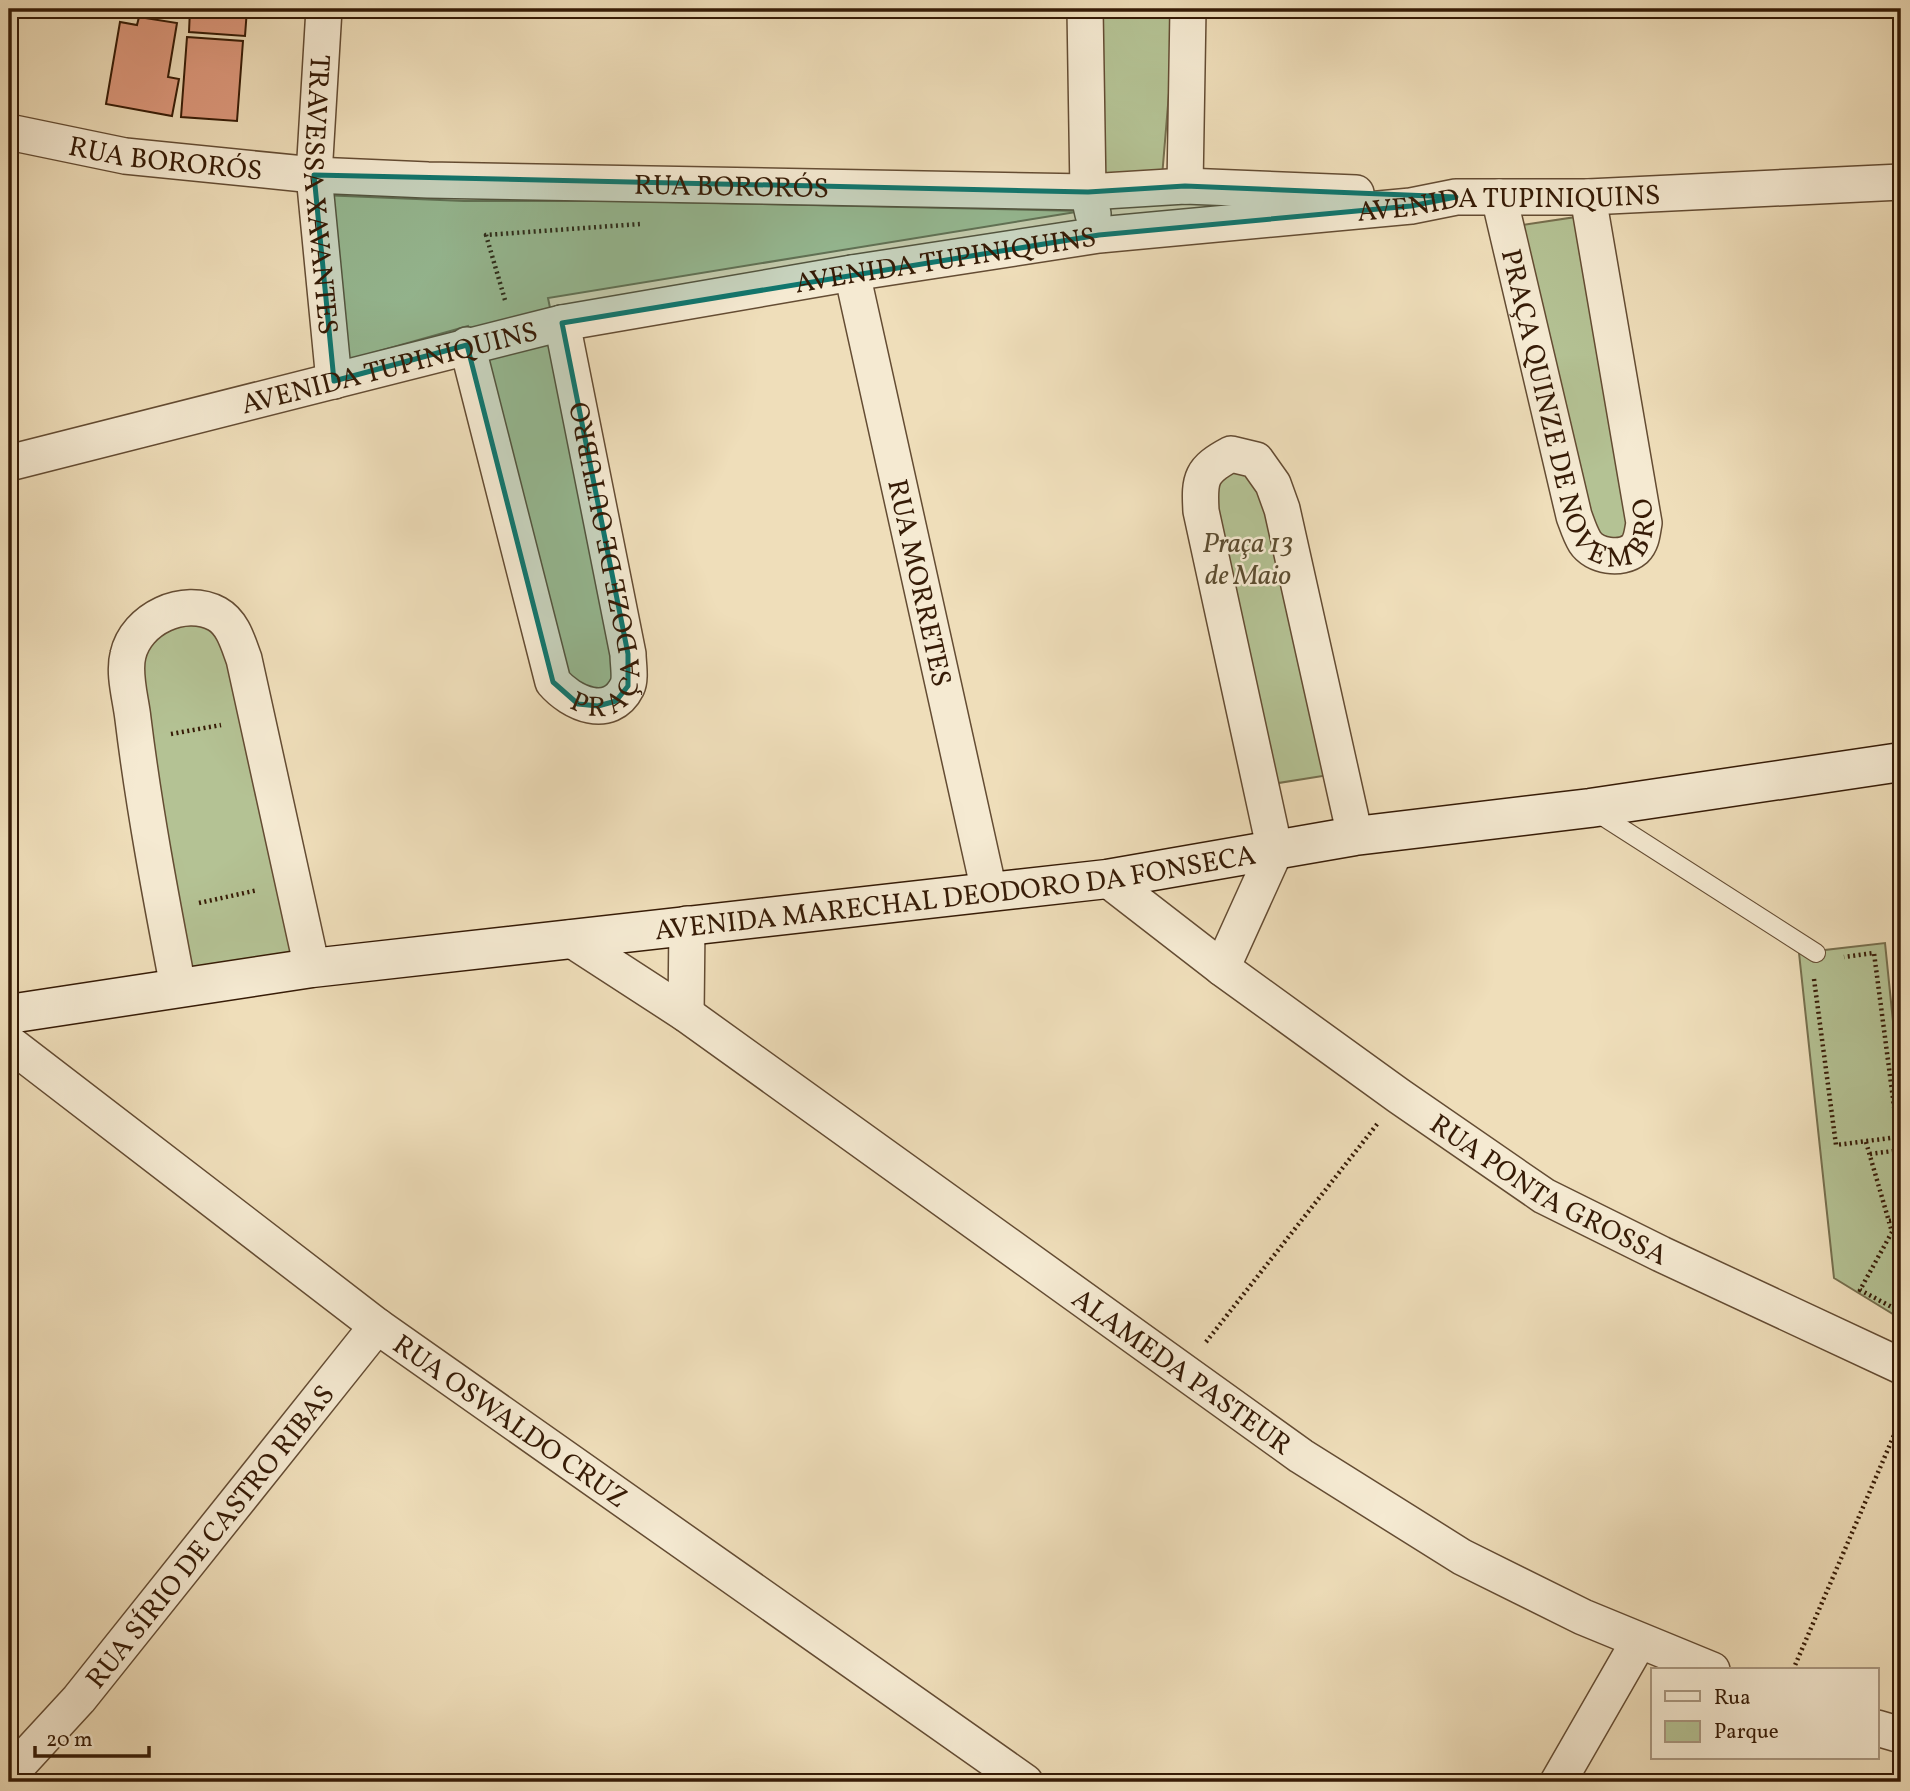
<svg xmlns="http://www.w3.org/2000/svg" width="1910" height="1791" viewBox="0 0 1910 1791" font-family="Vollkorn,serif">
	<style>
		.green { fill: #b4c294; stroke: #756e4d; stroke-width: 2 }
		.building { fill: #dd987c; stroke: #361b06; stroke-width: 2 }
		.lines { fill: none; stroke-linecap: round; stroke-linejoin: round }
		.lane-casing { stroke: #644c33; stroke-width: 20 }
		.street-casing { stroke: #644c33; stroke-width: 38 }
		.secondary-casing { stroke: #361b06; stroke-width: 41 }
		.path { stroke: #361b06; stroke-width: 4.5; stroke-dasharray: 2 3.5; stroke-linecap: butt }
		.lane { stroke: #f5ead2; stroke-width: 18 }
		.street { stroke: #f5ead2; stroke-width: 35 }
		.secondary { stroke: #f5ead2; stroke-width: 38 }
		.marked { fill: #0f766e; fill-opacity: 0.2; stroke: #0f766e; stroke-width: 5; stroke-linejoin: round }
		.labels { text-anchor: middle; stroke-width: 5; stroke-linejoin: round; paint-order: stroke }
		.street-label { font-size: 28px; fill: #361b06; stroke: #f5ead2 }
		.park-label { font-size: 28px; font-style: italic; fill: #5c4d31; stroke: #f5ead2 }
	</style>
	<rect width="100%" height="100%" fill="#efdeba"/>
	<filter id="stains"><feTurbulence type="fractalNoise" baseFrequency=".00286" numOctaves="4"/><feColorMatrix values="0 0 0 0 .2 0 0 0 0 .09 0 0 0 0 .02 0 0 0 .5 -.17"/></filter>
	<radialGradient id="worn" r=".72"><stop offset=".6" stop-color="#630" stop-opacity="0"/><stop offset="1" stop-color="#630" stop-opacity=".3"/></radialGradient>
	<path class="green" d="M1093,9H1176L1162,177L1092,178Z
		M321,195L464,201H620L1082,211L548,298L622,656L624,680L594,696L557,675L468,326L337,363Z
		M1576,217L1634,517L1619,546L1590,531L1523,225Z
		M1222,467H1239L1264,483L1329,775L1266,785L1205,505Z
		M175,618L225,627L300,954L182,976L137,649Z
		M1885,943L1901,1100V1319L1834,1278L1799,953Z"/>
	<path class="building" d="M190,9H247L245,36L189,32Z
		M139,17L177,23L168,77L179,79L172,116L106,104L120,22L137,25Z
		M187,37L243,41L237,121L181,117Z"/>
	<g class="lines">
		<defs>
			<path id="lane" d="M1596,812L1816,953"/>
			<g id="street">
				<path id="s1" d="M324,9L314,175L334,381"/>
				<path d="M1085,9L1088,192L1093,214"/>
				<path id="s2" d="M9,132L125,156L314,175L428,180L1088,192L1185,186L1356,193"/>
				<path d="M1185,186L1188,9"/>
				<path id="s3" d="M1499,197L1574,516C1577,524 1580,534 1585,542C1594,556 1621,561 1635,549C1642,542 1642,533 1644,523L1588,197"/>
				<path id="s4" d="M852,273L989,891"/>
				<path id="s5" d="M467,345L553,682C571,703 610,721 627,687C631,679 628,663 628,654L562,323"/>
				<path id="s6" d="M9,463L562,323L852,273L1099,235L1411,206L1456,197H1588L1901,182"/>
				<path id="s7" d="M1107,879L1222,968L1399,1096L1544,1196L1661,1254L1901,1366"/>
				<path id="s8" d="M569,938L686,1014L1301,1456L1462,1557L1583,1617L1712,1670"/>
				<path d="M1222,968L1275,851L1201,511C1199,478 1201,470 1231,454L1256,460L1273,484L1282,509L1355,836"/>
				<path d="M178,987C161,898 144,809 133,719C131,700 123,674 128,655C136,619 184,596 217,614C233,623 238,643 244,659L312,968"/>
				<path d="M686,1014L687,924"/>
				<path id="s9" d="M9,1043L377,1326L1025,1782"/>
				<path d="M1877,1728L1901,1735"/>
				<path id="s10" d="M9,1775L79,1699L377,1326"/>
				<path d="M1558,1782L1639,1641"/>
			</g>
			<g id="secondary">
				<path id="s11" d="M9,1014L312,968L1107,879L1355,836L1590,808L1901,762"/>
			</g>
		</defs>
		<use href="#lane" class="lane-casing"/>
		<use href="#street" class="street-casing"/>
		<use href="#secondary" class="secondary-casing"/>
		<path class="path" d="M505,300L486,235L640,224
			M171,734L221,725
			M199,903L258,890
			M1814,979L1836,1145L1898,1137L1874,953L1844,957
			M1866,1142L1892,1232L1860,1290L1901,1312
			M1870,1154L1901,1150
			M1889,1221L1901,1220
			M1206,1342L1378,1123
			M1793,1670L1901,1419"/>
		<use href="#lane" class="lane"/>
		<use href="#street" class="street"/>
		<use href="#secondary" class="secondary"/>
	</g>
	<path class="marked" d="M314,175L1088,192L1185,186L1456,197L1411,206L1099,235L562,323L628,654V686L616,701L598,706L578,704L553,682L467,345L334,381Z"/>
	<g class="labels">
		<g class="street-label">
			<text dy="10" stroke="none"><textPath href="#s2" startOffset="159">RUA BORORÓS</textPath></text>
			<text dy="10" stroke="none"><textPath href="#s2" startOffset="726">RUA BORORÓS</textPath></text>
			<text dy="10" stroke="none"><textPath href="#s1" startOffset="186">TRAVESSA XAVANTES</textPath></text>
			<text dy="10" stroke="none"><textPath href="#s6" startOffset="1526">AVENIDA TUPINIQUINS</textPath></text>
			<text dy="10" stroke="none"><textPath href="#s6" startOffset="959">AVENIDA TUPINIQUINS</textPath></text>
			<text dy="10" stroke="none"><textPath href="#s3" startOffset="259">PRAÇA QUINZE DE NOVEMBRO</textPath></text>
			<text dy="10" stroke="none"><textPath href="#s6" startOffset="392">AVENIDA TUPINIQUINS</textPath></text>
			<text dy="10" stroke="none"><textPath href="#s5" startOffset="550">PRAÇA DOZE DE OUTUBRO</textPath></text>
			<text dy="10" stroke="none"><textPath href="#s4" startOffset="317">RUA MORRETES</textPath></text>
			<text dy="10" stroke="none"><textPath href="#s11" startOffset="954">AVENIDA MARECHAL DEODORO DA FONSECA</textPath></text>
			<text dy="10" stroke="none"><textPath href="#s7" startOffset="541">RUA PONTA GROSSA</textPath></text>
			<text dy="10" stroke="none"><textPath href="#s8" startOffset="751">ALAMEDA PASTEUR</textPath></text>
			<text dy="10" stroke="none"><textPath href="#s9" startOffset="628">RUA OSWALDO CRUZ</textPath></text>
			<text dy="10" stroke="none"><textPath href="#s10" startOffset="312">RUA SÍRIO DE CASTRO RIBAS</textPath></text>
		</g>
		<g class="park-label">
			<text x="1248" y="552">Praça 13<tspan x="1248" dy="32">de Maio</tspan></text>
		</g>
	</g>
	<rect width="1910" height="1791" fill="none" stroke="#efdeba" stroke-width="35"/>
	<rect x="10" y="10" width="1889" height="1770" fill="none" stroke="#361b06" stroke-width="3.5"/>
	<rect x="18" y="18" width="1875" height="1756" fill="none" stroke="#361b06" stroke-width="2"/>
	<rect x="1651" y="1668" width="228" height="91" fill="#f5ead2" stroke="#a99780" stroke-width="2"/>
	<rect x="1665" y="1691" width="35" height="10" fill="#f5ead2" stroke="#a99780" stroke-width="2"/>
	<text x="1714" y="1704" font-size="21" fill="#361b06">Rua</text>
	<rect x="1665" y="1721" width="35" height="21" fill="#b4c294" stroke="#a99780" stroke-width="2"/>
	<text x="1714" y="1738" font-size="21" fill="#361b06">Parque</text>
	<path d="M35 1746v10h114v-10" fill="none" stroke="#361b06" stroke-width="3.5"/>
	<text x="46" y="1746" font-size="21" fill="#361b06" stroke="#f5ead2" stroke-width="5" paint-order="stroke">20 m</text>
	<rect width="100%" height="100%" filter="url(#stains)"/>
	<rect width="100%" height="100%" fill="url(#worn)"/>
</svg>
